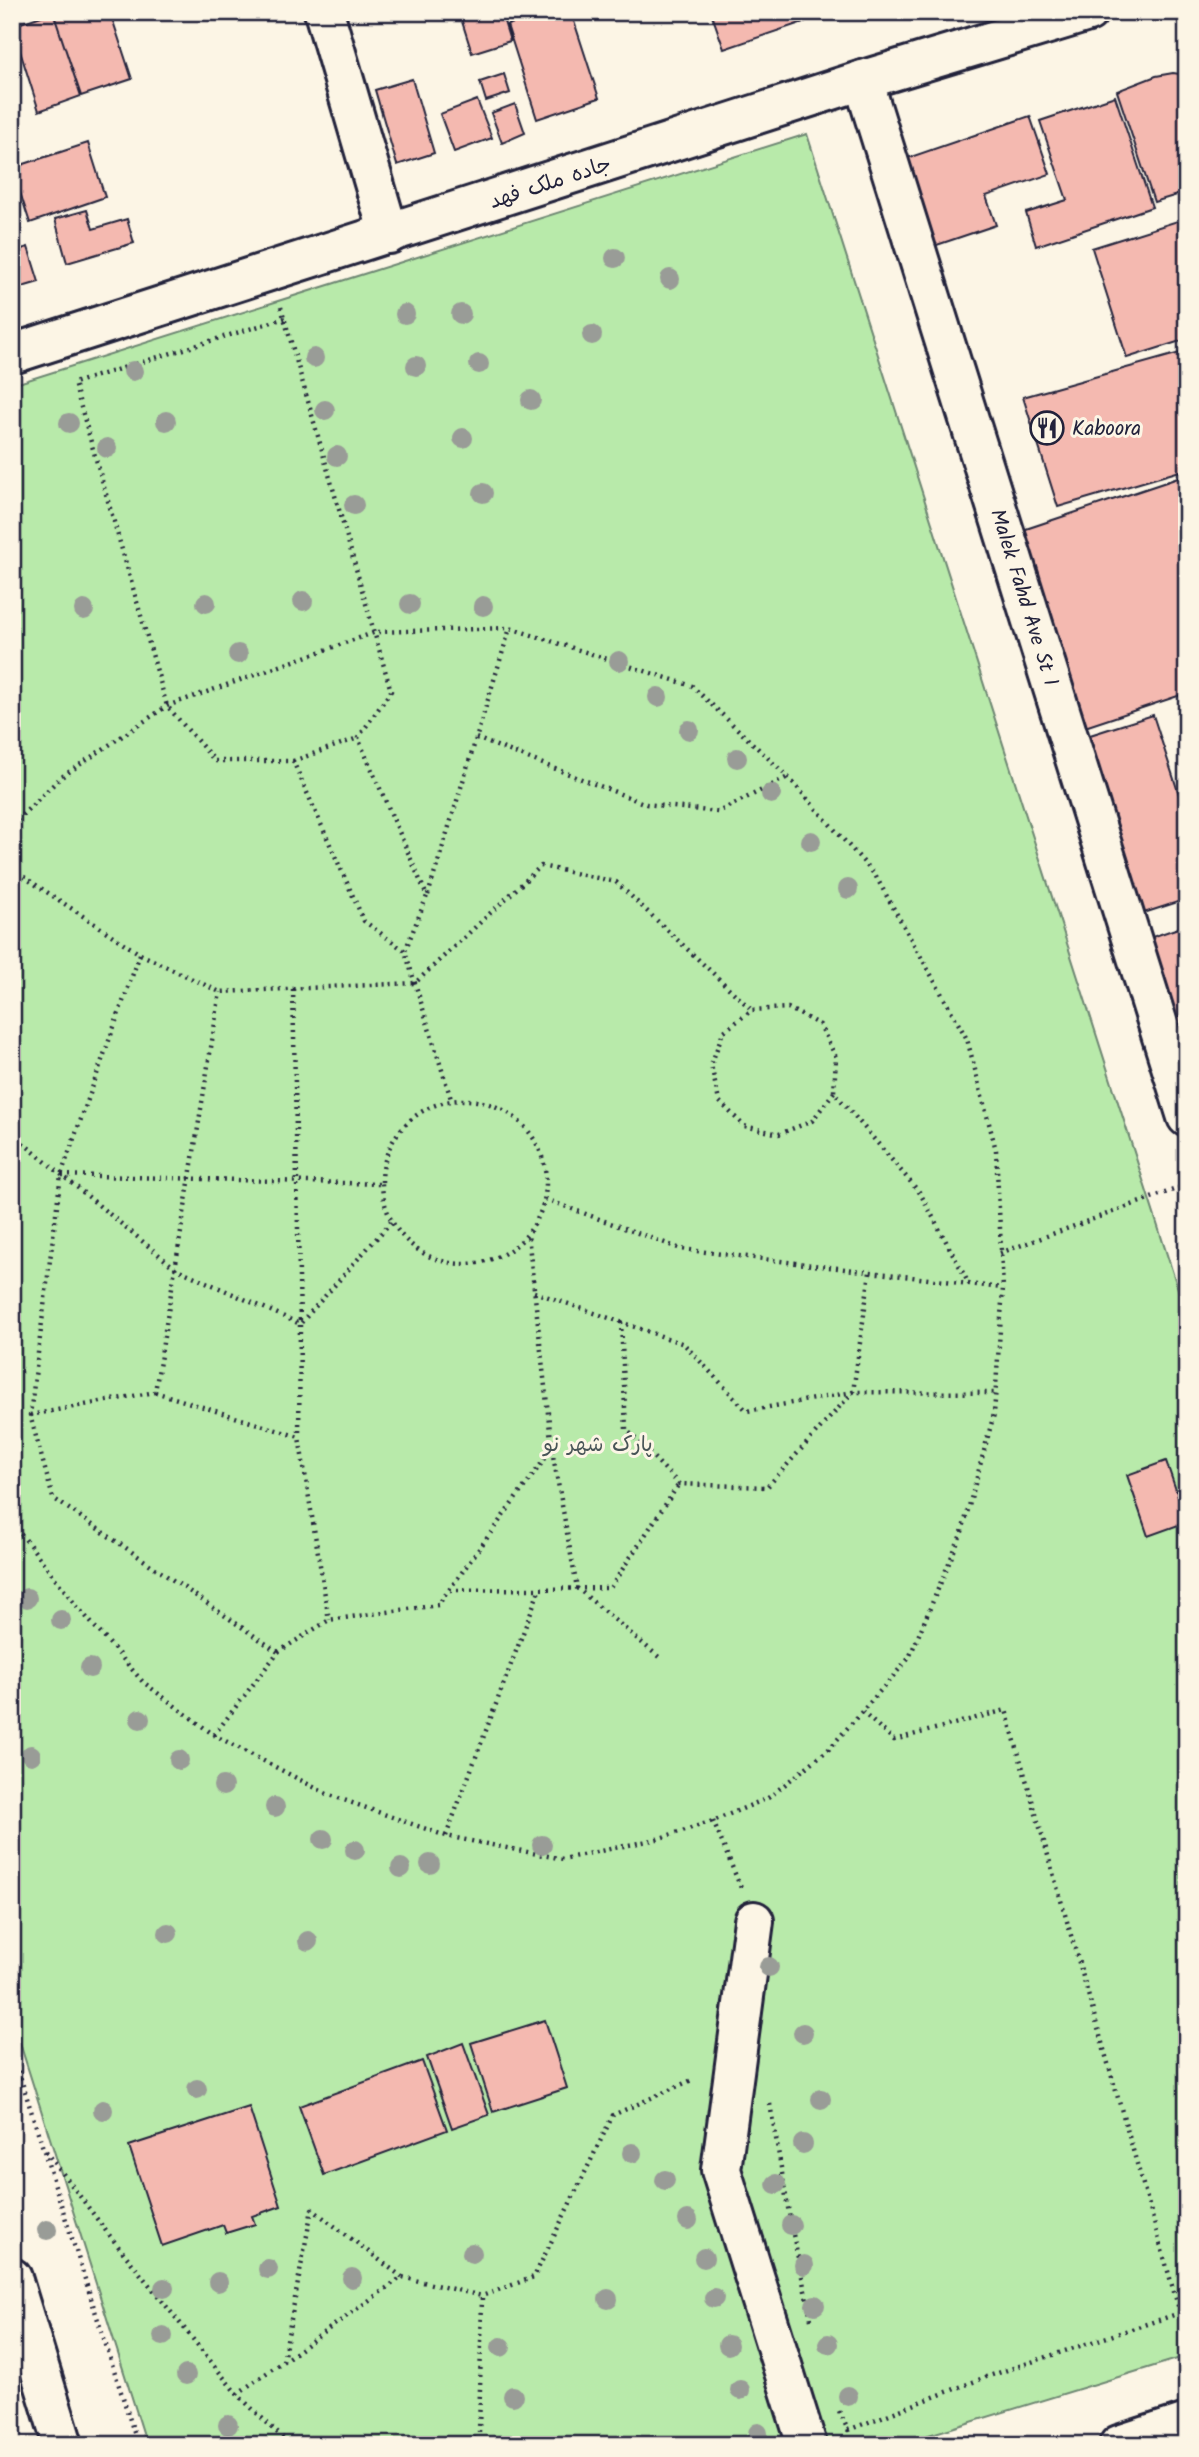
<svg xmlns="http://www.w3.org/2000/svg" width="1199" height="2457" viewBox="0 0 1199 2457" font-family="Kalam,'Playpen Sans Arabic',sans-serif">
	<style>
		.green { fill: #b8eaaa; stroke: #6d8672; stroke-width: 2 }
		.building { fill: #f4b9b0; stroke: #22223b; stroke-width: 2 }
		.lines { fill: none; stroke-linecap: round; stroke-linejoin: round }
		.minor-casing { stroke: #22223b; stroke-width: 44 }
		.major-casing { stroke: #22223b; stroke-width: 44 }
		.path { stroke: #22223b; stroke-width: 4.5; stroke-dasharray: 2 5; stroke-linecap: butt }
		.minor { stroke: #fcf5e5; stroke-width: 38 }
		.major { stroke: #fcf5e5; stroke-width: 38 }
		.tree { fill: #999c97 }
		.labels { text-anchor: middle; stroke-width: 6; stroke-linejoin: round; paint-order: stroke }
		.street-label { font-size: 21px; fill: #22223b; stroke: #fcf5e5 }
		.poi-label { font-size: 21px; fill: #22223b; stroke: #fcf5e5; text-anchor: start }
		.park-label { font-size: 21px; fill: #485457; stroke: #fcf5e5 }
	</style>
	<rect width="100%" height="100%" fill="#fcf5e5"/>
	<filter id="ink" filterUnits="userSpaceOnUse"><feTurbulence type="fractalNoise" baseFrequency=".0143" numOctaves="2"/><feDisplacementMap in="SourceGraphic" scale="14" xChannelSelector="R" yChannelSelector="G"/><feConvolveMatrix kernelMatrix="1 2 1 2 8 2 1 2 1" color-interpolation-filters="sRGB"/></filter>
	<g filter="url(#ink)">
		<path class="green" d="M807,134L1187,1317V2356L896,2445H147L12,2018V385Z"/>
		<path class="building" d="M53,12L81,96L39,111L12,26Z
			M53,12H110L132,79L81,96Z
			M459,12H501L510,41L472,53Z
			M521,12H571L599,98L537,119L507,25L524,20Z
			M711,12H833L724,49Z
			M1173,73L1187,75V192L1154,202L1117,91L1156,76Z
			M504,74L510,93L486,101L480,82Z
			M412,79L434,153L397,165L375,90Z
			M1115,96L1152,207L1036,246L1026,213L1067,200L1040,121Z
			M477,100L492,138L454,152L440,114Z
			M515,104L525,133L502,143L491,113Z
			M1030,116L1050,174L986,196L996,225L925,249L896,162Z
			M88,143L105,197L30,223L12,168Z
			M87,210L93,229L127,219L134,243L67,263L55,219Z
			M1187,218V339L1127,358L1092,248Z
			M28,247L39,282L12,290V252Z
			M1187,351V469L1058,507L1023,397Z
			M1187,475V693L1085,727L1020,531Z
			M1153,715L1187,819V899L1144,913L1087,736Z
			M1187,925V1028L1180,1030L1149,938Z
			M1166,1461L1187,1522L1148,1536L1127,1475Z
			M545,2020L567,2088L493,2112L471,2043Z
			M463,2043L489,2115L452,2128L427,2057Z
			M422,2061L447,2130L324,2175L299,2106Z
			M249,2107L281,2206L252,2216L255,2224L226,2233L223,2225L162,2246L129,2146Z"/>
		<g class="lines">
			<defs>
				<g id="minor">
					<path d="M324,12L389,234"/>
					<path id="s1" d="M863,80L1187,1117"/>
					<path d="M754,1921L721,2170L807,2445"/>
					<path d="M12,2278L63,2445"/>
				</g>
				<path id="major" d="M12,354L863,80L1088,12
					M1119,2445L1187,2423"/>
			</defs>
			<use href="#minor" class="minor-casing"/>
			<use href="#major" class="major-casing"/>
			<path class="path" d="M281,307L391,691L358,738L427,896L405,951
				M285,318L74,383L167,706L215,761H293L364,921L405,951L451,1099
				M476,738L646,804L718,812L788,777
				M293,761L358,738
				M12,825L60,778L167,706L376,632L510,628L692,686L788,777L875,875L967,1039L996,1150L1003,1288L994,1414L962,1532L909,1658L829,1749L768,1798L713,1821L657,1839L563,1859L446,1836L327,1794L214,1735L143,1682L75,1604L12,1522
				M12,869L140,954L220,992L415,983L541,866L616,882L752,1010
				M428,895L510,628
				M140,954L61,1175L30,1415L53,1498L278,1652
				M293,989L300,1324L299,1437
				M834,1092L812,1121L779,1134L744,1126L719,1101L711,1065L723,1032L752,1010L788,1008L820,1025L836,1057L834,1092L920,1193L969,1284
				M382 1182a82 82 0 1 1 164 0a82 82 0 1 1-164 0Z
				M12,1134L175,1268L300,1324L391,1222
				M62,1175L380,1184
				M545,1199L681,1249L1002,1288
				M1000,1253L1187,1185
				M534,1292L684,1344L747,1411L853,1392L996,1393
				M621,1322L626,1429L679,1484L767,1487L853,1392L870,1272
				M155,1392L299,1437L329,1620
				M30,1415L155,1392L220,992
				M552,1450L577,1588L660,1658
				M450,1590L610,1588L679,1484
				M862,1712L894,1740L1006,1710L1187,2337
				M214,1735L278,1652L329,1620L438,1605L552,1449L528,1235
				M713,1821L741,1888
				M446,1836L540,1588
				M12,2051L138,2445
				M770,2104L791,2225L811,2319
				M46,2151L106,2231L237,2394L290,2445
				M283,2361L312,2209L402,2277
				M237,2394L402,2277L482,2296
				M839,2411L848,2430L986,2377L1180,2313
				M472,2445L479,2433L482,2296L534,2277L613,2115L694,2079"/>
			<use href="#minor" class="minor"/>
			<use href="#major" class="major"/>
		</g>
		<g class="tree">
			<circle cx="615" cy="258" r="10"/>
			<circle cx="670" cy="279" r="10"/>
			<circle cx="405" cy="314" r="10"/>
			<circle cx="461" cy="314" r="10"/>
			<circle cx="592" cy="335" r="10"/>
			<circle cx="314" cy="358" r="10"/>
			<circle cx="479" cy="364" r="10"/>
			<circle cx="416" cy="366" r="10"/>
			<circle cx="133" cy="371" r="10"/>
			<circle cx="531" cy="400" r="10"/>
			<circle cx="325" cy="410" r="10"/>
			<circle cx="166" cy="421" r="10"/>
			<circle cx="69" cy="423" r="10"/>
			<circle cx="463" cy="438" r="10"/>
			<circle cx="107" cy="448" r="10"/>
			<circle cx="337" cy="456" r="10"/>
			<circle cx="483" cy="493" r="10"/>
			<circle cx="354" cy="505" r="10"/>
			<circle cx="303" cy="601" r="10"/>
			<circle cx="206" cy="603" r="10"/>
			<circle cx="410" cy="604" r="10"/>
			<circle cx="483" cy="606" r="10"/>
			<circle cx="84" cy="610" r="10"/>
			<circle cx="238" cy="654" r="10"/>
			<circle cx="619" cy="661" r="10"/>
			<circle cx="658" cy="697" r="10"/>
			<circle cx="689" cy="730" r="10"/>
			<circle cx="737" cy="758" r="10"/>
			<circle cx="771" cy="794" r="10"/>
			<circle cx="811" cy="841" r="10"/>
			<circle cx="848" cy="889" r="10"/>
			<circle cx="27" cy="1598" r="10"/>
			<circle cx="61" cy="1620" r="10"/>
			<circle cx="90" cy="1668" r="10"/>
			<circle cx="140" cy="1719" r="10"/>
			<circle cx="31" cy="1755" r="10"/>
			<circle cx="179" cy="1760" r="10"/>
			<circle cx="223" cy="1786" r="10"/>
			<circle cx="275" cy="1807" r="10"/>
			<circle cx="323" cy="1839" r="10"/>
			<circle cx="542" cy="1845" r="10"/>
			<circle cx="355" cy="1850" r="10"/>
			<circle cx="430" cy="1864" r="10"/>
			<circle cx="401" cy="1868" r="10"/>
			<circle cx="168" cy="1933" r="10"/>
			<circle cx="308" cy="1941" r="10"/>
			<circle cx="769" cy="1967" r="10"/>
			<circle cx="803" cy="2033" r="10"/>
			<circle cx="197" cy="2089" r="10"/>
			<circle cx="821" cy="2099" r="10"/>
			<circle cx="103" cy="2110" r="10"/>
			<circle cx="803" cy="2144" r="10"/>
			<circle cx="632" cy="2153" r="10"/>
			<circle cx="665" cy="2180" r="10"/>
			<circle cx="776" cy="2184" r="10"/>
			<circle cx="688" cy="2220" r="10"/>
			<circle cx="791" cy="2225" r="10"/>
			<circle cx="47" cy="2230" r="10"/>
			<circle cx="472" cy="2253" r="10"/>
			<circle cx="704" cy="2258" r="10"/>
			<circle cx="804" cy="2265" r="10"/>
			<circle cx="268" cy="2269" r="10"/>
			<circle cx="352" cy="2278" r="10"/>
			<circle cx="218" cy="2282" r="10"/>
			<circle cx="164" cy="2288" r="10"/>
			<circle cx="714" cy="2298" r="10"/>
			<circle cx="608" cy="2299" r="10"/>
			<circle cx="815" cy="2305" r="10"/>
			<circle cx="163" cy="2336" r="10"/>
			<circle cx="828" cy="2344" r="10"/>
			<circle cx="728" cy="2345" r="10"/>
			<circle cx="501" cy="2347" r="10"/>
			<circle cx="186" cy="2375" r="10"/>
			<circle cx="740" cy="2390" r="10"/>
			<circle cx="513" cy="2396" r="10"/>
			<circle cx="848" cy="2396" r="10"/>
			<circle cx="228" cy="2425" r="10"/>
			<circle cx="758" cy="2433" r="10"/>
		</g>
	</g>
	<defs>
		<symbol id="restaurant-ring" viewBox="-11 -11 22 22"><circle r="9.5" fill="#fcf5e5" stroke="#22223b" stroke-width="1.5"/><path d="M-5-6h1v4h1v-4h1v4h1v-4h1v5L-1.5 .5V6h-2V.5L-5-1ZM5-6V6H3V1.5H1.5Q1.5-4 5-6Z" fill="#22223b"/></symbol>
	</defs>
	<g fill-rule="evenodd">
		<use href="#restaurant-ring" x="1028" y="409" width="38" height="38"/>
	</g>
	<g class="labels">
		<g class="street-label">
			<text transform="translate(550 182) rotate(-18)" y="7">جاده ملک فهد</text>
			<text dy="7" stroke="none"><textPath href="#s1" startOffset="542">Malek Fahd Ave St 1</textPath></text>
		</g>
		<g class="poi-label">
			<text x="1072" y="435">Kaboora</text>
		</g>
		<g class="park-label">
			<text x="598" y="1451">پارک شهر نو</text>
		</g>
	</g>
	<rect width="1199" height="2457" fill="none" stroke="#fcf5e5" stroke-width="42"/>
	<rect x="21" y="21" width="1157" height="2415" fill="none" stroke="#22223b" stroke-width="2.5" filter="url(#ink)"/>
</svg>
